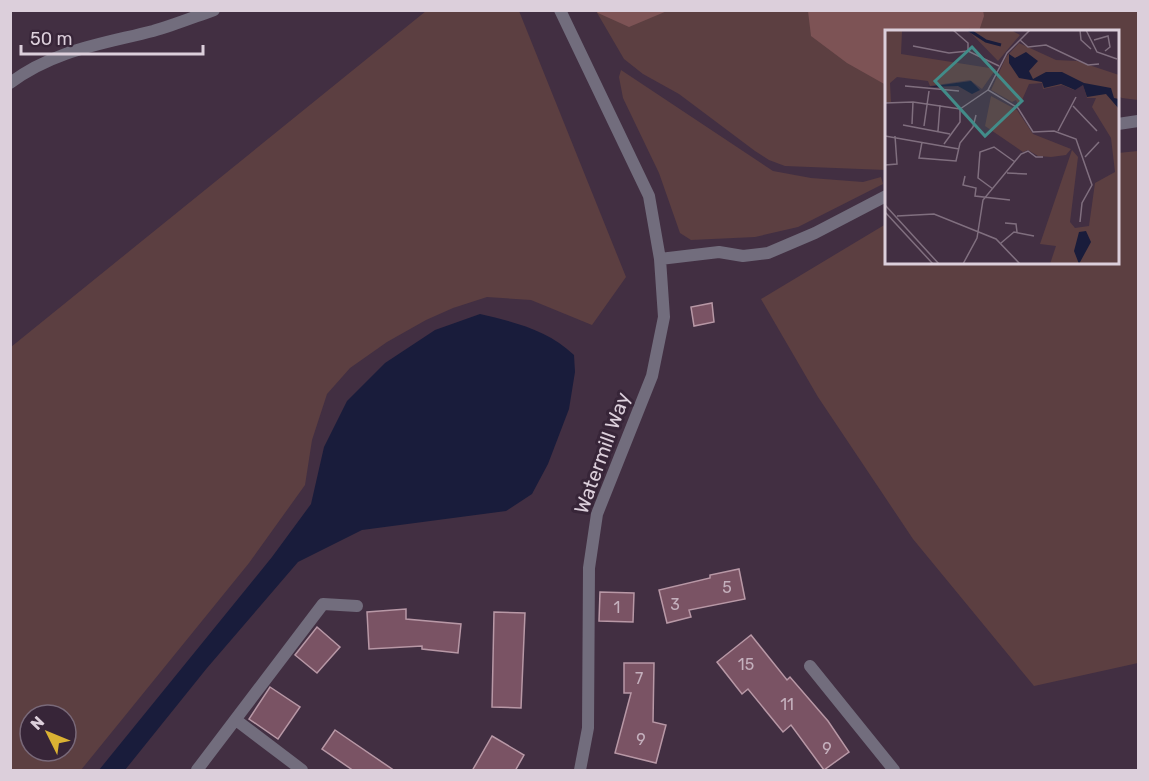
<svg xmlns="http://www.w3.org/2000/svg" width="1149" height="781" viewBox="0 0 1149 781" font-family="Rubik,sans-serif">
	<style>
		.green { fill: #5c3f41; fill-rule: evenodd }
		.forest { fill: #7d5355 }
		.water { fill: #191c3b }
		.building { fill: #7a5364; stroke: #b898a6; stroke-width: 1.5 }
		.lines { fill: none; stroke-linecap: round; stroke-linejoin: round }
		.street { stroke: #726d7d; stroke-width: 12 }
		.labels { text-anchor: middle; stroke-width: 6; stroke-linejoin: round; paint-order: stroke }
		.number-label { font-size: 16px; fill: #c4b0bd }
		.street-label { font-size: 20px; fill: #dccfdb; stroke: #372538 }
		.inset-river { fill: none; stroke: #191c3b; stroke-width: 3 }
		.inset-road { fill: none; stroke: #806f7f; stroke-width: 1.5 }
		.view { fill: #428c89; fill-opacity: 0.15; stroke: #428c89; stroke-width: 3 }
		.inset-edge { fill: none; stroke: #dccfdb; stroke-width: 3 }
	</style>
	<rect width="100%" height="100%" fill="#422f42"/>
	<path class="green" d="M426,11H519L626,277L592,325L531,300L487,297L453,308L426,320L387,342L350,368L327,394L312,440L305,485L249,563L81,770H11V347ZM30,715H66V751H30Z
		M596,11H1138V100L1122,98L1118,96V32H886V170L785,166L769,160L755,151L679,94L643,74L624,59Z
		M621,70L773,171L811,178L863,182L881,177L883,184L798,227L755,237L691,240L680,233L659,173L623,98L619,77Z
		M1138,151V663L1034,686L913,539L818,397L761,299L886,224V262H1118V153Z"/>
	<path class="forest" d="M983,10L984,16L979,31L886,32V85L847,63L811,36L808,11Z
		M596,11H667L629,27L598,13Z"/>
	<path class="water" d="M480,314C514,322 548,330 574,355L575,372L569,409L548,464L532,494L506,511L362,530L298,562L207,668L125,770H99L272,557L311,504L324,447L347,401L385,363L435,330Z"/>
	<path class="building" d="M712,303L714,322L694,326L691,307Z
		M739,569L745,599L689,610L691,617L667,623L659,590L710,578V575Z
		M600,592L634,593L633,622L599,621Z
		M406,609V619L461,624L458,653L422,649V646L369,649L367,612Z
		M494,612L525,613L521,708L492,707Z
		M317,627L340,647L317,673L295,655Z
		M751,635L787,680L790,677L828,721L849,752L824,770L791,725L783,732L748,689L742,694L717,662Z
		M624,663H654L653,722L666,725L656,763L615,753L631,693H624Z
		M270,687L300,707L278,739L249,719Z
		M335,730L395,771H354L322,749Z
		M492,736L524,755L515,771H472Z"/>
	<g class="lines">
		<path class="street" d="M560,10L649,196L660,259L719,252L743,256L768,253L815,233L886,196
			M10,83C54,50 102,44 153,31C174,25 194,17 214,10
			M1118,124L1138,121
			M810,666L894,770
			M236,720L302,770
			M197,770L323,604L357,606
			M580,770L588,728L589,568L597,514L652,376L664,317L660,259"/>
	</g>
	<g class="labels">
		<g class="number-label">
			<text x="727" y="593">5</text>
			<text x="675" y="610">3</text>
			<text x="617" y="613">1</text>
			<text x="746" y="670">15</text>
			<text x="639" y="684">7</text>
			<text x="787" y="710">11</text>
			<text x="641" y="745">9</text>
			<text x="827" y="754">9</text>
		</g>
		<g class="street-label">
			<text transform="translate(602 453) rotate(-70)" y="7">Watermill Way</text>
		</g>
	</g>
	<g transform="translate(885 30)">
		<rect width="234" height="234" fill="#422f42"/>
		<path d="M0,0L17,1L16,24L111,39L97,59L85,50L45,56L43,51L12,47L5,53L6,73L0,72ZM83,0H126L135,5L113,31ZM134,13L171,30L192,31L234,45V234H165L171,216L155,214L187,120L193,127L185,192L190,198L204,196L210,153L230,142L226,108L207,77L211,68H202L198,55L189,60L177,55L158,59L157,53L144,54L134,77L131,70L127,72L106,60L121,27ZM106,66L132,80L148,104L186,119L181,125L166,127L153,126L143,120L138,122L100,96Z" fill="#5c3f41"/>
		<path d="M141,22L153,31L144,41L148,49L161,42H177L199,53L226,58L229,68L234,69V79L221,64L202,67L198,55L190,60L176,54L159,58L157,52L134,48L124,33V24L130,28ZM86,51L95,60L87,64L73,56L42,57ZM201,201L206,212L194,234L189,221L194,202Z" fill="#191c3b"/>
		<path class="inset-river" d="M84,0L101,11L116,15"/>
		<path class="inset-road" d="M68,0L83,13V21M145,0L122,23L103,60L133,78L148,102L169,101L191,109L207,155L197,173L195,192M195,0L196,10L206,19M201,0L212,22L232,29M135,10L143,17L161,15L203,35L214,34M209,10L223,6L225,17L220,21M28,16L64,23L83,21L114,36M20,56L74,61M0,73L28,72L75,79L103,60M188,76L212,101M27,94L28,72M18,95L65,104M39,96L44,61M53,101L55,75M173,101L191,67M0,106L74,119M37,112L34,128L71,131L75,113L88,97L91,85M59,114L75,92V79M200,127L214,112M0,135L12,134L10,106M122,143L142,144M80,146L78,155L91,158L90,166L125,170M108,159L93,148L95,122L109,117L130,132M0,175L54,234M0,182L48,234M12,186L49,184L111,209L135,234M120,193L131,194L132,202M116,213L129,202L149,206M78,234L92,208L98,170L136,124L143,121L151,127H158"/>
		<path class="view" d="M87,17L137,71L100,106L50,51Z"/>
		<rect width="234" height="234" class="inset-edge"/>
	</g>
	<rect width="1149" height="781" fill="none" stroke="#dccfdb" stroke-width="24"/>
	<g transform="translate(48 733) rotate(313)"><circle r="28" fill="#372538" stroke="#796979" stroke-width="1.5"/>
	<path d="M0-4.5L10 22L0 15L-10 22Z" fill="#dbb233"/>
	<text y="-9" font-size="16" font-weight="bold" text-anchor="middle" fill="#dccfdb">N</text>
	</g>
	<path d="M21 45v9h182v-9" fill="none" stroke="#dccfdb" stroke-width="3"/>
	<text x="30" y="45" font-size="18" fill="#dccfdb" stroke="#372538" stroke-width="4.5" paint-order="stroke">50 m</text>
</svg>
